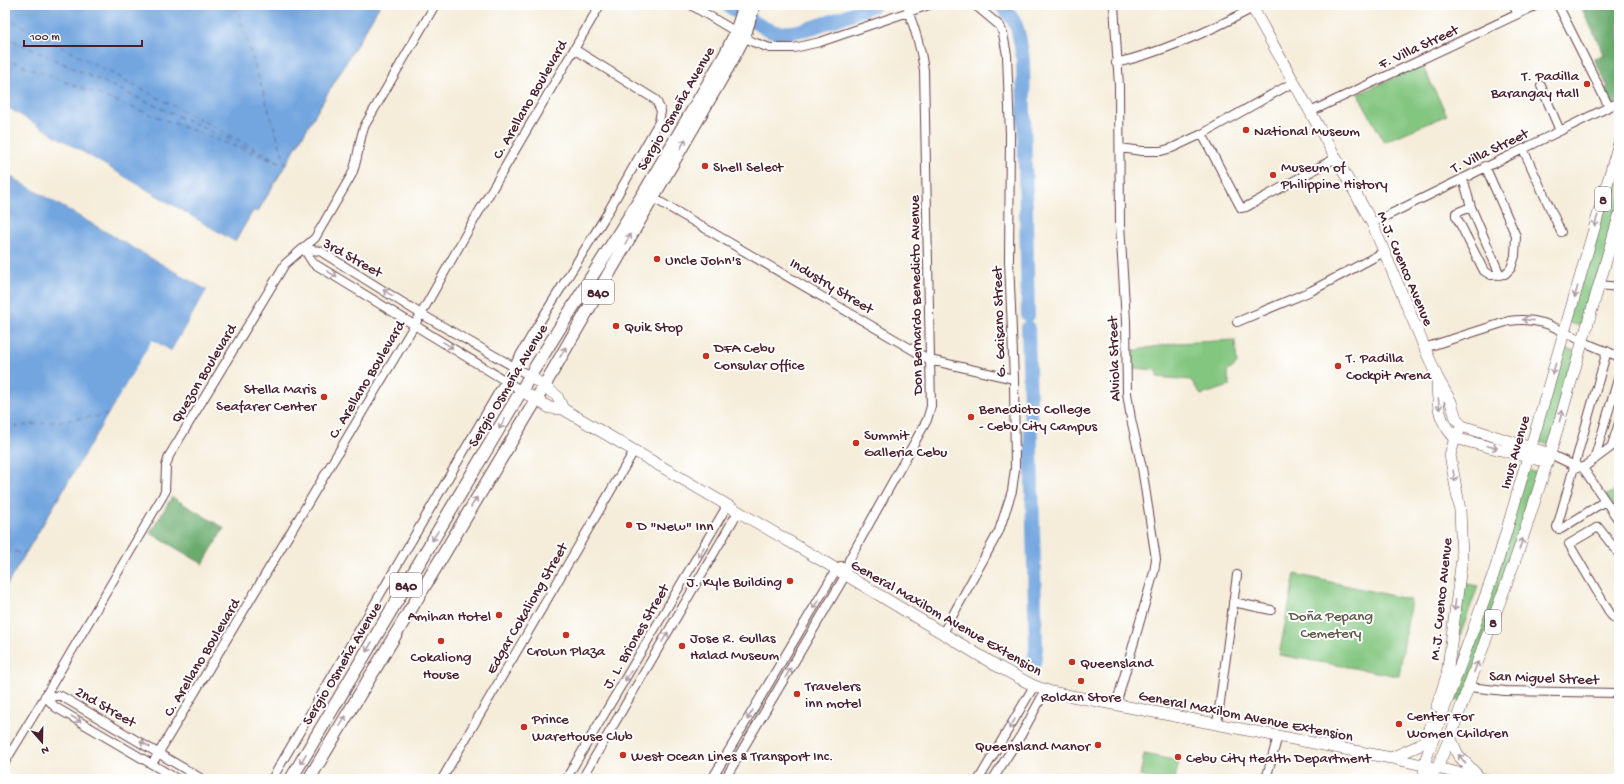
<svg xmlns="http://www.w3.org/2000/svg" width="1624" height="784" viewBox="0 0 1624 784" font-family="'Gochi Hand',sans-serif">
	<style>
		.green { fill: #83c680; stroke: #667256 }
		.forest { fill: #6aab6e; stroke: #5a654c }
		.water { fill: #73a6df; stroke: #5e6285 }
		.pier { fill: #f5edda }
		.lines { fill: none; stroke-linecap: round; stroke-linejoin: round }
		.river { stroke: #73a6df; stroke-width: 14 }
		.ferry { stroke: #5a5573; stroke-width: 1; stroke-dasharray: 5 4; stroke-linecap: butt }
		.minor-casing { stroke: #643e45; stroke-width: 10 }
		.major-casing { stroke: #643e45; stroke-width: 12 }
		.highway-casing { stroke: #643e45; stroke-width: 14 }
		.minor { stroke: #fff; stroke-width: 8 }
		.major { stroke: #fff; stroke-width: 11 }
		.highway { stroke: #fff; stroke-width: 12 }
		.oneway { stroke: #ae9aa0 }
		.poi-dot { fill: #c8321e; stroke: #fff; stroke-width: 1.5 }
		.labels { text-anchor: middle; stroke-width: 4; stroke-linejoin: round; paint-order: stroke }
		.shield { fill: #fff; stroke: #80626b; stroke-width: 1 }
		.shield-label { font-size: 14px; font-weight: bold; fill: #4a1f2b }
		.street-label { font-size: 15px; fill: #4a1f2b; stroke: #fff }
		.poi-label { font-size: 15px; fill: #4a1f2b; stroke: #fff; text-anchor: start }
		.park-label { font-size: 15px; fill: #5e5949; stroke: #fff }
	</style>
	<rect width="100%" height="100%" fill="#fff"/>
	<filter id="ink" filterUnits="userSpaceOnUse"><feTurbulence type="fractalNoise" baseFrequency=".025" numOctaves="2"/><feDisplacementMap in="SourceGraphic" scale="8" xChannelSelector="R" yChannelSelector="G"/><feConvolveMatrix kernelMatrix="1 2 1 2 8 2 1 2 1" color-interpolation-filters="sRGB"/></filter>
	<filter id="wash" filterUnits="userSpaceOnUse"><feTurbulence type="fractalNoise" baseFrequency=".012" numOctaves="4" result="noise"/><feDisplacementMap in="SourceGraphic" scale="16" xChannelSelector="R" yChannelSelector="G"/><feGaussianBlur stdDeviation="0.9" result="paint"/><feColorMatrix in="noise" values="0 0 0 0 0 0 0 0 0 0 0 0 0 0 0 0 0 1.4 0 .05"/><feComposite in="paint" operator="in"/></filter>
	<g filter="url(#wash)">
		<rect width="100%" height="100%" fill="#f5edda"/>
		<path class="green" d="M1422,65L1447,115L1384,142L1358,94Z
			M1619,143V214L1586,328L1567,322Z
			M1235,340L1237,364L1227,372L1230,386L1201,395L1191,380L1157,377V370L1131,368V351L1176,343Z
			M1560,347L1579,353L1552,446L1534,440Z
			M1525,469L1542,475L1463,702L1457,700L1445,704Z
			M1619,487V514L1606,496Z
			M1295,574L1411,600L1399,676L1279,655Z
			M1463,583L1478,586L1447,672Z
			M1144,754L1179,761L1175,779H1155L1140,776Z"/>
		<path class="forest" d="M1580,5H1619V102L1609,107L1601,91L1608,87L1594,59L1604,54Z
			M172,497L224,528L203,564L150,533Z"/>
		<path class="water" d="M5,5H380L257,213L253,211L235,242L6,107L5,109Z
			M5,173L207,290L171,351L152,341L5,588Z"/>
		<path class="pier" d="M6,107L235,242L254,211L259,214H254L237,244H234L7,109L5,111Z
			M5,171L209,290L172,353H170L153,343L5,590L152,340L171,351L207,290L5,173Z"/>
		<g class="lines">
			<path class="river" d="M727,5C738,12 764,30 776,32C801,36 849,14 874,5
				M1000,5C1020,21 1019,37 1023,60L1028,315
				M1028,327L1036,648L1034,663"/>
			<path class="ferry" d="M236,5L286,165
				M5,17L286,165
				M5,37L276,161
				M5,59L281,164
				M5,428L107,415
				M5,551L26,553"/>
		</g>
	</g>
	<g filter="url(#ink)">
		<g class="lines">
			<defs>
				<path id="minor" d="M691,5L753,42L770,48H794L820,42L929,5
					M1114,5L1119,86L1120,225L1126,321L1127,393L1131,419L1142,468L1156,559L1154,572L1116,705
					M1513,5L1518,14
					M1558,5L1609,107
					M1116,63C1163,52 1210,31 1253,8
					M1541,86L1560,131
					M1310,112L1537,5
					M1202,134L1241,208L1246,207L1336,158
					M1120,148L1142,151H1161L1172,148L1202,134L1294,82
					M1523,149L1561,232
					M1463,178L1471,207L1500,275
					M650,196L930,360L1014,379
					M1471,207L1456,213V216L1484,271L1491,275L1505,274L1511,268L1515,256L1516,236L1485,166
					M1372,223L1619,102
					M304,249L313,263L522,391
					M304,249L320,251L421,314L530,376
					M1599,285L1619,287
					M1237,322L1311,291L1384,252
					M1424,348L1509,321C1539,316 1556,328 1582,341C1594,347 1607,351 1619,357
					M1612,445L1619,423
					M1550,454L1575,466L1583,468L1619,521
					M1594,460L1619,376
					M1583,468L1619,441
					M1605,501L1561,529H1558L1557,527L1607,351
					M1619,554L1598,527L1569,544L1611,615L1613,617L1619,616
					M1233,602L1271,610
					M943,633L999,531L1012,491L1015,469L1014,379L1009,261L1010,134L1007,55L1003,34L1000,26L975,5
					M1469,687L1505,691L1619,693
					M45,696H61L202,779
					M45,696L55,707L177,779
					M1217,724L1237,575
					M5,762L43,700L165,492L166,466L169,456L285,264L315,238L351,176C359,160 358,141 365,125L435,5
					M152,764L421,314L470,227L600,5
					M272,779L536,328L605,217L659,122L661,111L656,100L574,49
					M442,779L634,451
					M566,779L727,506
					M582,779L738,512
					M712,779L836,570L841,566
					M725,779L845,576L849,560L927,420L931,406L924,70C921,49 916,31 908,11
					M979,779L1034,686
					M993,779L1021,735L1043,695V689
					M1266,779L1278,736"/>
				<path id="major" d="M1251,5L1372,223L1437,377L1451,402L1456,418L1462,426L1550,454
					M530,376L557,396L563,409
					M1437,381C1438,405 1437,419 1455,438L1547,462
					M522,391L550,408L563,409L826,563L997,666L1034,686L1051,692L1391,758L1486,779
					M1437,706L1447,675L1462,558L1460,510L1450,455L1455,438L1462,426
					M1450,737L1458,755L1479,777
					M1391,758L1418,746L1425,740L1430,726
					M1433,773L1437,768L1450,737L1518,552L1550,454L1619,216
					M1424,779V765L1428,753L1496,567L1619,143"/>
				<path id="highway" d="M291,779L536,366L644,193L725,55L736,32L745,5
					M309,779L536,400L732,60L744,37L754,5"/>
			</defs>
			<use href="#minor" class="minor-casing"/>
			<use href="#major" class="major-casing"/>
			<use href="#highway" class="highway-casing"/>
			<use href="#minor" class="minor"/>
			<use href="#major" class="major"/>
			<use href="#highway" class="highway"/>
		</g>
		<defs><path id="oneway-shaft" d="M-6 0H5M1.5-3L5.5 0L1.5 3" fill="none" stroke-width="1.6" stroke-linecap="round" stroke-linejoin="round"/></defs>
		<g class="oneway">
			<use href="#oneway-shaft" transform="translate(683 144) rotate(-60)"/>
			<use href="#oneway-shaft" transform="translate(1596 221) rotate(106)"/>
			<use href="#oneway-shaft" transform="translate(628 239) rotate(-60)"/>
			<use href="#oneway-shaft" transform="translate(332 274) rotate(31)"/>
			<use href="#oneway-shaft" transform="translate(1576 292) rotate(106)"/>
			<use href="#oneway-shaft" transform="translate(388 293) rotate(-148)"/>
			<use href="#oneway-shaft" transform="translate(1528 320) rotate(-174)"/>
			<use href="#oneway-shaft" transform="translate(448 345) rotate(32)"/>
			<use href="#oneway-shaft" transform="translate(563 352) rotate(-60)"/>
			<use href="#oneway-shaft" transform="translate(1554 369) rotate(106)"/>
			<use href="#oneway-shaft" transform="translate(1439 404) rotate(83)"/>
			<use href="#oneway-shaft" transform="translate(1561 416) rotate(-74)"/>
			<use href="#oneway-shaft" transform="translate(502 424) rotate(121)"/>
			<use href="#oneway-shaft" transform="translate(1492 447) rotate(15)"/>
			<use href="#oneway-shaft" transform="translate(1454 476) rotate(81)"/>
			<use href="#oneway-shaft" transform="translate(474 502) rotate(-59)"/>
			<use href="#oneway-shaft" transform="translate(435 536) rotate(121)"/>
			<use href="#oneway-shaft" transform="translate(1521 544) rotate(-72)"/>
			<use href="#oneway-shaft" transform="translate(701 552) rotate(120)"/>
			<use href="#oneway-shaft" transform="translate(816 604) rotate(121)"/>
			<use href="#oneway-shaft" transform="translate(1455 605) rotate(97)"/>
			<use href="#oneway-shaft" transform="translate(665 637) rotate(-60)"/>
			<use href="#oneway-shaft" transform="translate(369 647) rotate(121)"/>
			<use href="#oneway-shaft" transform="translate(1476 667) rotate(-69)"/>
			<use href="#oneway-shaft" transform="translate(788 673) rotate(-59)"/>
			<use href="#oneway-shaft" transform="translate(628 676) rotate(121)"/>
			<use href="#oneway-shaft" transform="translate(750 715) rotate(121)"/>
			<use href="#oneway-shaft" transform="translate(76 719) rotate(30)"/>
			<use href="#oneway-shaft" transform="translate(343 721) rotate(-59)"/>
			<use href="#oneway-shaft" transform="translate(1012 724) rotate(121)"/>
			<use href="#oneway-shaft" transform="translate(145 744) rotate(-150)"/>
			<use href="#oneway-shaft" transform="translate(303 759) rotate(120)"/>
			<use href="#oneway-shaft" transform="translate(1462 759) rotate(-128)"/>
		</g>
	</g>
	<g class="poi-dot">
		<circle cx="1587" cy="84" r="4"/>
		<circle cx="1246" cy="130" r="4"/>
		<circle cx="705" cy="166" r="4"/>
		<circle cx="1273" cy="175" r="4"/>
		<circle cx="657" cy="259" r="4"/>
		<circle cx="616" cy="326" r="4"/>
		<circle cx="706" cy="356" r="4"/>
		<circle cx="1338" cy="366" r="4"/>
		<circle cx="324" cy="397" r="4"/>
		<circle cx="971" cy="417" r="4"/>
		<circle cx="856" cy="443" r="4"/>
		<circle cx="629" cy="525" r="4"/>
		<circle cx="790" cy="581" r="4"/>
		<circle cx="499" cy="615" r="4"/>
		<circle cx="566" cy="635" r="4"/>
		<circle cx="441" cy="641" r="4"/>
		<circle cx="682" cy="646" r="4"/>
		<circle cx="1072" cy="662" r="4"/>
		<circle cx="1081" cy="681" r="4"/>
		<circle cx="797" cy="694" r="4"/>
		<circle cx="1399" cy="724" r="4"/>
		<circle cx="524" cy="727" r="4"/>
		<circle cx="1098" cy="745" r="4"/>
		<circle cx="623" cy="755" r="4"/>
		<circle cx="1178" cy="757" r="4"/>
	</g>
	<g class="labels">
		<g class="shield">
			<rect x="1595" y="187" width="16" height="24" rx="3"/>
			<rect x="582" y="280" width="32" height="24" rx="3"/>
			<rect x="390" y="573" width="32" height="24" rx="3"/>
			<rect x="1485" y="610" width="16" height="24" rx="3"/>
		</g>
		<g class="shield-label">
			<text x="1603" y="204">8</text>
			<text x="598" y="297">840</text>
			<text x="406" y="590">840</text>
			<text x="1493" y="627">8</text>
		</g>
		<g class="street-label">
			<text transform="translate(1418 46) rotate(-25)" y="5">F. Villa Street</text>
			<text transform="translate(529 99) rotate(-60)" y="5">C. Arellano Boulevard</text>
			<text transform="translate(675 108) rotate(-60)" y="5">Sergio Osmeña Avenue</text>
			<text transform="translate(1489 150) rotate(-26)" y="5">T. Villa Street</text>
			<text transform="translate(353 257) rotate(29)" y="5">3rd Street</text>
			<text transform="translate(1406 268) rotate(67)" y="5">M.J. Cuenco Avenue</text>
			<text transform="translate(832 285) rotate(31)" y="5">Industry Street</text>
			<text transform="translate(915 295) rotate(-91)" y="5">Don Bernardo Benedicto Avenue</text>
			<text transform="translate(998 322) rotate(-92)" y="5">G. Gaisano Street</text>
			<text transform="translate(1113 359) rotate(-92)" y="5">Alviola Street</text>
			<text transform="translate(203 373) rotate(-59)" y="5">Quezon Boulevard</text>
			<text transform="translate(366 379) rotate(-59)" y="5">C. Arellano Boulevard</text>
			<text transform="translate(507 385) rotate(-59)" y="5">Sergio Osmeña Avenue</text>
			<text transform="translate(1514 452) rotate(-74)" y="5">Imus Avenue</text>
			<text transform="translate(1440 599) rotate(-84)" y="5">M.J. Cuenco Avenue</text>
			<text transform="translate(526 608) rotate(-60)" y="5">Edgar Cokaliong Street</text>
			<text transform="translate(947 617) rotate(30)" y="5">General Maxilom Avenue Extension</text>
			<text transform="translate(635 636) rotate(-60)" y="5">J. L. Briones Street</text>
			<text transform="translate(201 657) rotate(-59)" y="5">C. Arellano Boulevard</text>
			<text transform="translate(341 663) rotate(-59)" y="5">Sergio Osmeña Avenue</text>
			<text transform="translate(1544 677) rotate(2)" y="5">San Miguel Street</text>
			<text transform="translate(106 706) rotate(30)" y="5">2nd Street</text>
			<text transform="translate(1246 715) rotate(11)" y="5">General Maxilom Avenue Extension</text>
		</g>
		<g class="poi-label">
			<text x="1579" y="80" text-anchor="end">T. Padilla<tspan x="1579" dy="17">Barangay Hall</tspan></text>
			<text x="1254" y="135">National Museum</text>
			<text x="713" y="171">Shell Select</text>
			<text x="1281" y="171">Museum of<tspan x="1281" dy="17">Philippine History</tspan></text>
			<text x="665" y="264">Uncle John's</text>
			<text x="624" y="331">Quik Stop</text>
			<text x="714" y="352">DFA Cebu<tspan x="714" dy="17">Consular Office</tspan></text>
			<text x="1346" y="362">T. Padilla<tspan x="1346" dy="17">Cockpit Arena</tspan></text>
			<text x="316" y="393" text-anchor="end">Stella Maris<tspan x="316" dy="17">Seafarer Center</tspan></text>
			<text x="979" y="413">Benedicto College<tspan x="979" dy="17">- Cebu City Campus</tspan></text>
			<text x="864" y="439">Summit<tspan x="864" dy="17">Galleria Cebu</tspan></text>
			<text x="637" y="530">D "New" Inn</text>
			<text x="782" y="586" text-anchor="end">J. Kyle Building</text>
			<text x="491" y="620" text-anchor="end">Amihan Hotel</text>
			<text x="690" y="642">Jose R. Gullas<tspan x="690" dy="17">Halad Museum</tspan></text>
			<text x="566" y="655" text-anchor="middle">Crown Plaza</text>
			<text x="441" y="661" text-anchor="middle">Cokaliong<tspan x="441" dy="17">House</tspan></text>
			<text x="1080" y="667">Queensland</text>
			<text x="805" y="690">Travelers<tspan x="805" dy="17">inn motel</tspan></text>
			<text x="1081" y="701" text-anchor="middle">Roldan Store</text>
			<text x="1407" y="720">Center For<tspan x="1407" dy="17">Women Children</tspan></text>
			<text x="532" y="723">Prince<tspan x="532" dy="17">WareHouse Club</tspan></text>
			<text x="1090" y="750" text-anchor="end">Queensland Manor</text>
			<text x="631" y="760">West Ocean Lines &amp; Transport Inc.</text>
			<text x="1186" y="762">Cebu City Health Department</text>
		</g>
		<g class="park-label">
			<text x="1331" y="620">Doña Pepang<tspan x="1331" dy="17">Cemetery</tspan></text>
		</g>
	</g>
	<rect width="1624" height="784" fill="none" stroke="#fff" stroke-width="20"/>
	<g transform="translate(42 742) rotate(160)" stroke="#ffffff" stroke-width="3" paint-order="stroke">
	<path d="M0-3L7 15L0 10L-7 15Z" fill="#4a1f2b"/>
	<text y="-6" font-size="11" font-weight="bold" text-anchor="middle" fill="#4a1f2b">N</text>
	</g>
	<path d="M24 40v6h118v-6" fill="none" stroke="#4a1f2b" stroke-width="2"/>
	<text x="30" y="40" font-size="12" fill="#4a1f2b" stroke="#ffffff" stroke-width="3" paint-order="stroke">100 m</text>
</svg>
